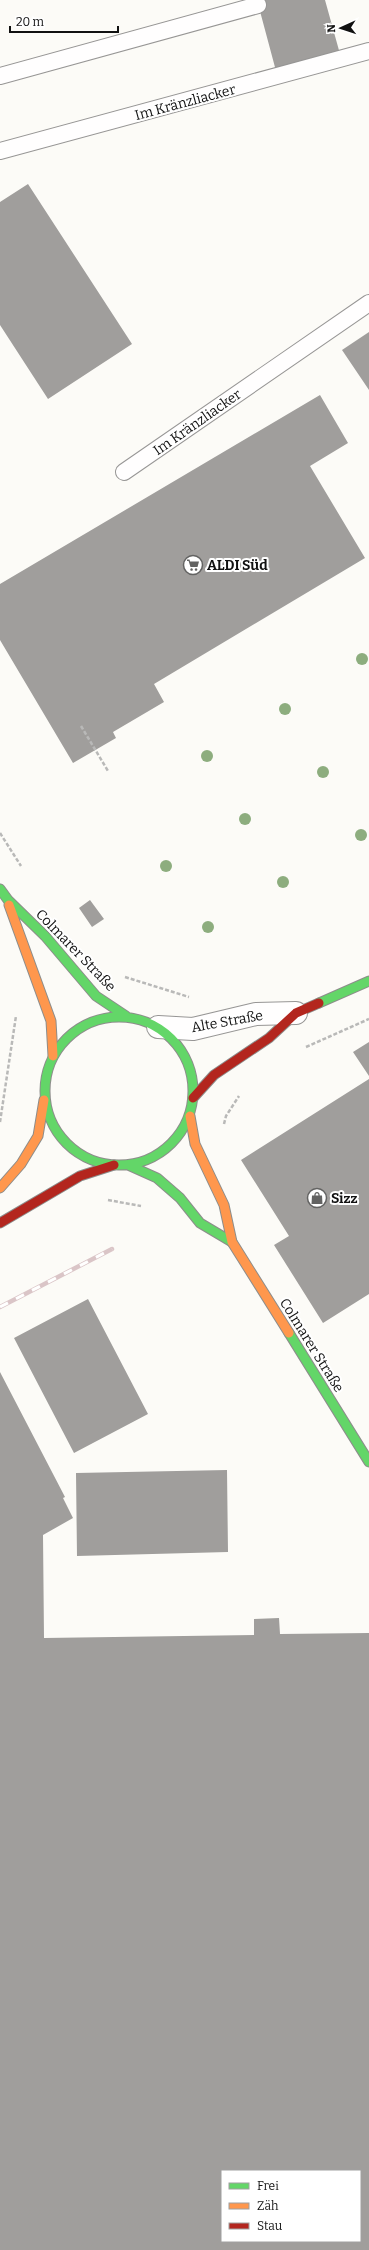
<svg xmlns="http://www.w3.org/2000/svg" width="369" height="2250" viewBox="0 0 369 2250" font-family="Bitter,serif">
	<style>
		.building { fill: #a09e9c; fill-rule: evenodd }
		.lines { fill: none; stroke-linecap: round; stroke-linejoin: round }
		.lane-casing { stroke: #979695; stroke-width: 18 }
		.street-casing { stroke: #979695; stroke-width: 24 }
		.fast-casing { stroke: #8d8d8b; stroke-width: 11 }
		.slow-casing { stroke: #8d8d8b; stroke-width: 11 }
		.jam-casing { stroke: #8d8d8b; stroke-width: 11 }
		.path { stroke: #b9b9b8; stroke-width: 2.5; stroke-dasharray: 4 2; stroke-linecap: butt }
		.lane { stroke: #fffefe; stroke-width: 16 }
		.street { stroke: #fffefe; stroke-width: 22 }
		.fast { stroke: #63d668; stroke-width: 9 }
		.slow { stroke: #ff974d; stroke-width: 9 }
		.jam { stroke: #b3261e; stroke-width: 9 }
		.rail-casing { stroke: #dac5c7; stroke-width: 4.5 }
		.rail { stroke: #fff; stroke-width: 3; stroke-dasharray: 9; stroke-linecap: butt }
		.tree { fill: #8dad7e }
		.labels { text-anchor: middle; stroke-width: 4; stroke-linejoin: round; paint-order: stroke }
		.street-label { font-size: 14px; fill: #111; stroke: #fff }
		.poi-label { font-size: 14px; font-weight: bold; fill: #111; stroke: #fff; text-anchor: start }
	</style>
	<rect width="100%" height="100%" fill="#fcfbf7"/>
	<path class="building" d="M257,0H325L340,54L276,71Z
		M28,184L132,344L48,399L0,325V202Z
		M369,332V390L342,350Z
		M320,395L348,443L310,466L365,558L154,684L164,702L113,732L116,738L73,763L0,640V584Z
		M90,900L104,919L92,927L79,908Z
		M369,1042V1076L353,1052Z
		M369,1079V1294L323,1323L274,1245L289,1236L241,1160Z
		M88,1299L148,1414L74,1453L14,1338Z
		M0,1372L65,1497L63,1498L73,1518L43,1535L44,1638L254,1635V1619L279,1618L280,1634L369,1633V2250H0ZM222,2171H360V2241H222Z
		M227,1470L228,1552L77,1556L76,1473Z"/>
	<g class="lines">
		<defs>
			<path id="lane" d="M0,76L258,5
				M0,151L369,51
				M124,472L369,303"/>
			<path id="street" d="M158,1027L193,1029L256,1014L296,1013"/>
			<path id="fast" d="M0,889L8,900L45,936L96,996L126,1016
				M319,1003L369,981
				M45 1091a74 74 0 1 1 148 0a74 74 0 1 1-148 0Z
				M128,1165L157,1178L180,1198L200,1223L232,1242
				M289,1333L369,1462"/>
			<path id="slow" d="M9,905L51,1021L53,1056
				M190,1116L195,1144L224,1205L232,1242L289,1333
				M0,1188L21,1164L38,1136L44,1100"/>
			<path id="jam" d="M193,1098L214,1075L269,1038L296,1013L319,1003
				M0,1223L80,1176L114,1165"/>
		</defs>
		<use href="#lane" class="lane-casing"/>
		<use href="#street" class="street-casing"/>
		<use href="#fast" class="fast-casing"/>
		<use href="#slow" class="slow-casing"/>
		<use href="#jam" class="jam-casing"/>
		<path class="path" d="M81,726L108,771
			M0,833L21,866
			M125,977L189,997
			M306,1047L369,1019
			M0,1122L16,1016
			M224,1124L226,1116L239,1096
			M108,1200L141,1206"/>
		<use href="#lane" class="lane"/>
		<use href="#street" class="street"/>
		<use href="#fast" class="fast"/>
		<use href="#slow" class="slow"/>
		<use href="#jam" class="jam"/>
		<defs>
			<path id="rail" d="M0,1307L112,1249"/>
		</defs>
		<use href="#rail" class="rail-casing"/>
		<use href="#rail" class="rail"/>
	</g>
	<g class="tree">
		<circle cx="362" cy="659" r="6"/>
		<circle cx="285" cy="709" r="6"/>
		<circle cx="207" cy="756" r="6"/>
		<circle cx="323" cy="772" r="6"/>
		<circle cx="245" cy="819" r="6"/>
		<circle cx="361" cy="835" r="6"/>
		<circle cx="166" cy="866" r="6"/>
		<circle cx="283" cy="882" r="6"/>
		<circle cx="208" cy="927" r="6"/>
	</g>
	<defs>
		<symbol id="supermarket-ring" viewBox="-11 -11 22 22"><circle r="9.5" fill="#fff" stroke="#636362" stroke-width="1.5"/><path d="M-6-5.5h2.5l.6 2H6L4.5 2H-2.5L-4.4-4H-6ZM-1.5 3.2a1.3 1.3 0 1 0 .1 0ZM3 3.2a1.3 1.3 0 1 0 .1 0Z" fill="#636362"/></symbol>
		<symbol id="shop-ring" viewBox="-11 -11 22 22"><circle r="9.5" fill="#fff" stroke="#636362" stroke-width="1.5"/><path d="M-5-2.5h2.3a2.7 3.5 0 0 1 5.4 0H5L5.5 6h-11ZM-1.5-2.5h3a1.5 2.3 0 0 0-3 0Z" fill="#636362"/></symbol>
	</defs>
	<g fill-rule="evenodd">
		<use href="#supermarket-ring" x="182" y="554" width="22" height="22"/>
		<use href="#shop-ring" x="306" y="1187" width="22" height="22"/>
	</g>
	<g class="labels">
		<g class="street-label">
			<text transform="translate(185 102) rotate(-15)" y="5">Im Kränzliacker</text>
			<text transform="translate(197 422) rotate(-35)" y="5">Im Kränzliacker</text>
			<text transform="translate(76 950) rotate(46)" y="5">Colmarer Straße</text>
			<text transform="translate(227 1021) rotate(-10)" y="5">Alte Straße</text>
			<text transform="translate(312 1345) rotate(58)" y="5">Colmarer Straße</text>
		</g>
		<g class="poi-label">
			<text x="207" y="570">ALDI Süd</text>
			<text x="331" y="1203">Sizz</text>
		</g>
	</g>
	<rect x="221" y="2170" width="140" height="72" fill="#ffffff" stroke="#a0a0a0"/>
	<rect x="229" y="2183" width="20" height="6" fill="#63d668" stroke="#a0a0a0"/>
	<text x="257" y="2190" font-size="12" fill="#111111">Frei</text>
	<rect x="229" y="2203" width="20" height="6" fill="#ff974d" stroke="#a0a0a0"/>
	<text x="257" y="2210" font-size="12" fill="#111111">Zäh</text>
	<rect x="229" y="2223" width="20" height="6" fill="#b3261e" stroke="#a0a0a0"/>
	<text x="257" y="2230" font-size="12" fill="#111111">Stau</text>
	<g transform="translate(341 28) rotate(267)" stroke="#ffffff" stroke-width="3" paint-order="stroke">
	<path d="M0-3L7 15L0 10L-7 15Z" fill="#111111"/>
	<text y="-6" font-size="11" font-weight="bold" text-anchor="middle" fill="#111111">N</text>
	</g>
	<path d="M10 26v6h108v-6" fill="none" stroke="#111111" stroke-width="2"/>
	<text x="16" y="26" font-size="12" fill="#111111" stroke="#ffffff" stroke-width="3" paint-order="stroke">20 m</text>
</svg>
